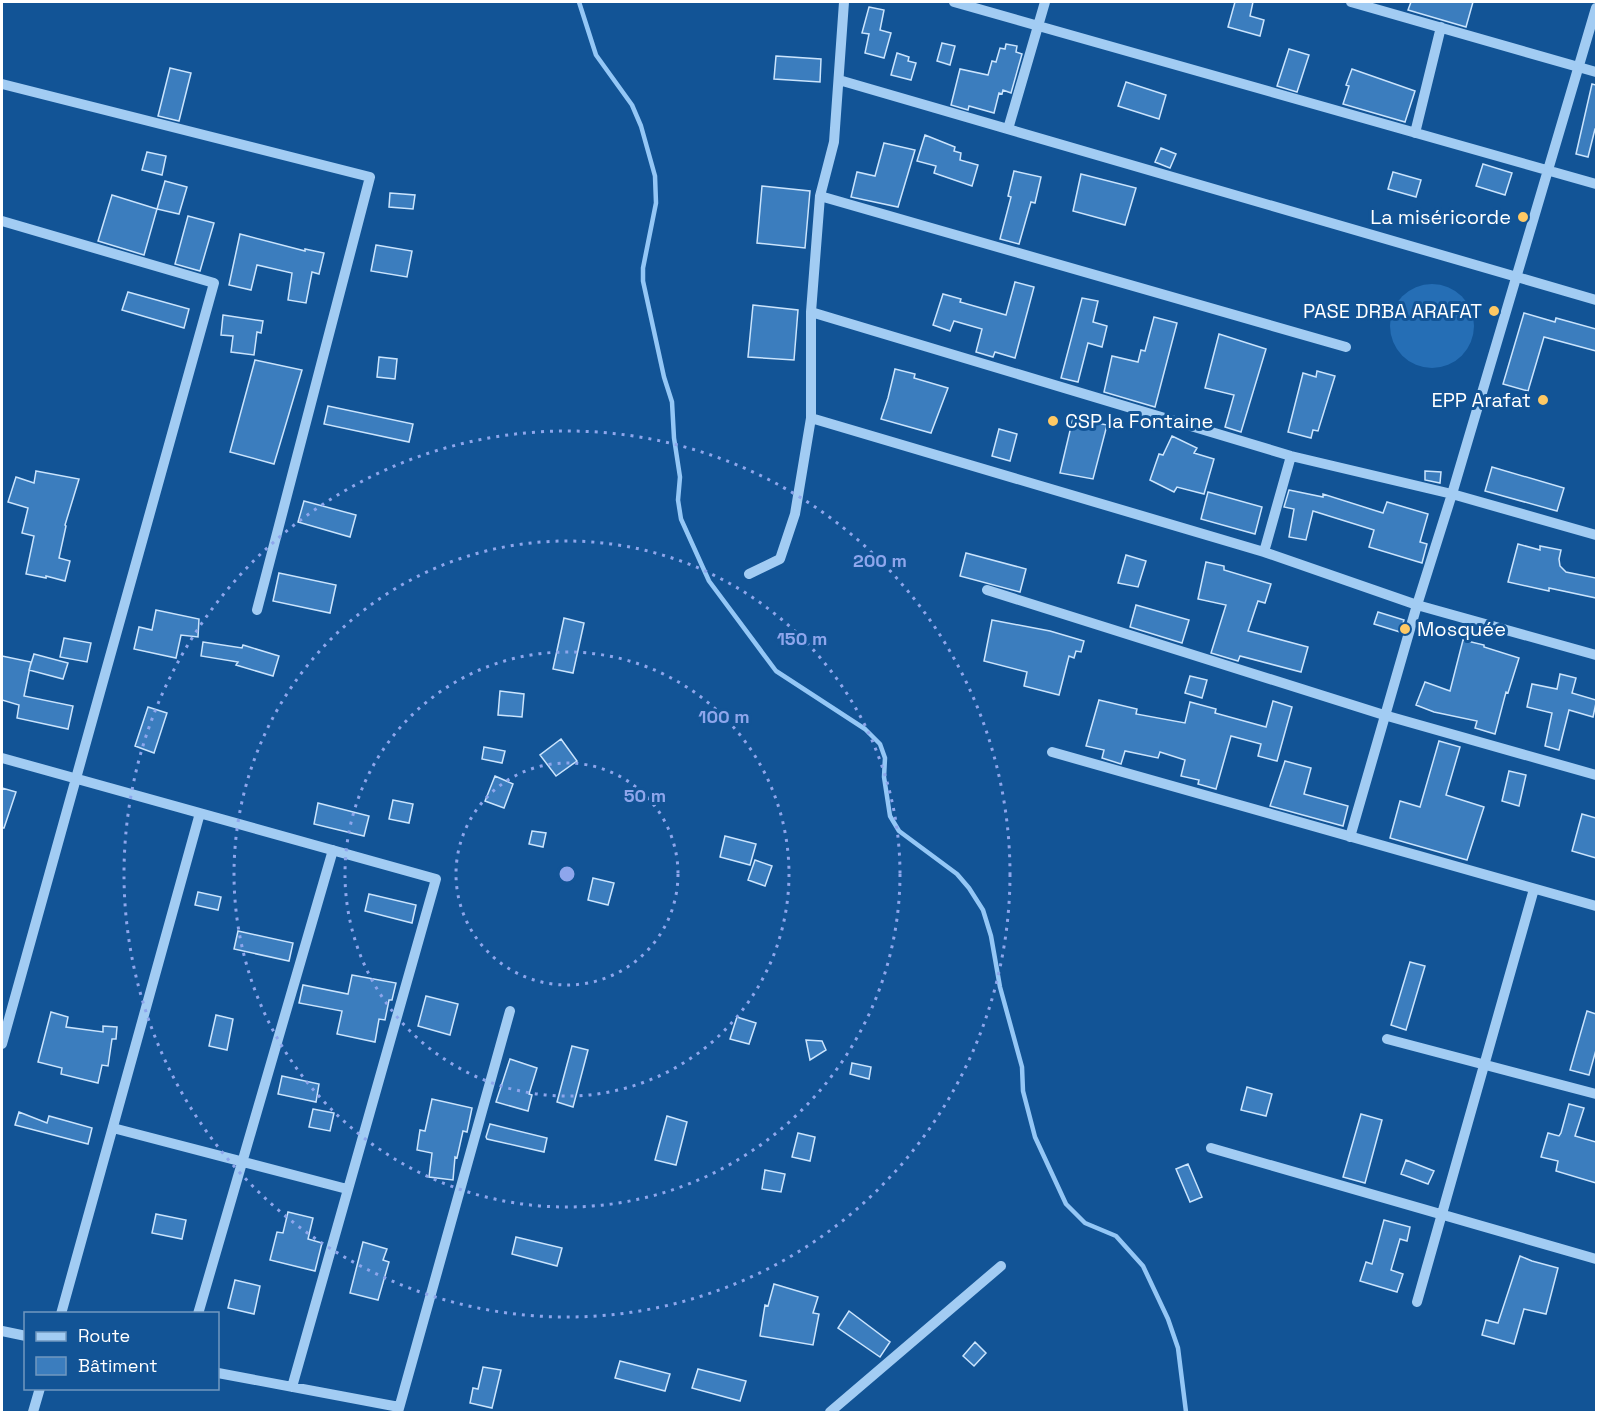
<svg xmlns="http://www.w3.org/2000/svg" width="1598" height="1414" viewBox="0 0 1598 1414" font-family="'Space Grotesk',sans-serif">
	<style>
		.green { fill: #256eb5 }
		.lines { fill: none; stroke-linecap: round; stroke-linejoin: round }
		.stream { stroke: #94c7f6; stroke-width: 4.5 }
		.building { fill: #3b7dbe; stroke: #cae4fd; stroke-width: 1.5 }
		.minor { stroke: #a2ccf3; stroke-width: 10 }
		.ring { fill: none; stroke: #8ea6ec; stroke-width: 3; stroke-dasharray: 3 6 }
		.poi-dot { fill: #ffc964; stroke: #125496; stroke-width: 2 }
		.labels { text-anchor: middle; stroke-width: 6; stroke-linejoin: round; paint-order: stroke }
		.poi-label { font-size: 20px; fill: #fff; stroke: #125496; text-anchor: end }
		.centre { fill: #8ea6ec; stroke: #125496; stroke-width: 3 }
		.ring-label { font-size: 18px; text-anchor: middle; font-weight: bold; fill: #8ea6ec; stroke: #125496; stroke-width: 6; stroke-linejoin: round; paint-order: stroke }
	</style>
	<rect width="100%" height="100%" fill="#125496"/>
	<path class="green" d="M1390 326a42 42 0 1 1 84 0a42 42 0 1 1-84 0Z"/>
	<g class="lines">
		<path class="stream" d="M579,2L596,55L632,105L641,126L655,176L656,203L643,268V281L664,377L672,402L674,438L680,477L678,500L681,519L709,581L776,671L865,729L880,744L885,758L884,777L890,816L899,831L957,874L969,888L983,910L991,936L1000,987L1022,1067L1023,1091L1035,1137L1066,1204L1085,1223L1116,1236L1143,1266L1168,1319L1178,1348L1186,1412"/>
	</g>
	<path class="building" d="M1235,2H1253L1250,16L1264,20L1260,36L1228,27Z
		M1411,2H1473L1466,27L1408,10Z
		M869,7L884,10L880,30L891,33L884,58L865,53L869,34L862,33Z
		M942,43L955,46L950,65L937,61Z
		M1006,44L1017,46L1016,52L1022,54L1011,93L1003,90L1002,94L999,93L994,113L969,106L968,110L951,105L960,69L988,75L992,61L996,62L1000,48L1005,49Z
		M1289,49L1309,55L1297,92L1277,86Z
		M897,53L909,57L908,61L916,63L911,80L891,75Z
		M776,56L821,59L820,82L774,79Z
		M170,68L191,73L179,121L158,116Z
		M1352,69L1415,91L1405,122L1343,104L1349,86L1346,85Z
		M1126,82L1166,95L1159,119L1118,106Z
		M1592,84L1596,85V129H1595L1588,157L1576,154Z
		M925,135L955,147L954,151L961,153L960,160L978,165L972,186L934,173L936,166L917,161Z
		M884,143L915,150L898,207L851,197L857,172L875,176Z
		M1161,148L1176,154L1170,168L1155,162Z
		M147,152L166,156L162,175L142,170Z
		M1483,164L1512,173L1505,195L1476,186Z
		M1014,171L1041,177L1035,203L1031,202L1019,244L1000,239L1011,197L1008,196Z
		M1393,172L1421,180L1416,197L1388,189Z
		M1081,174L1136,188L1125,225L1073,211Z
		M165,181L187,187L179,214L157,209Z
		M762,186L810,191L805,248L757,243Z
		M390,193L415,195L413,209L389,207Z
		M112,195L157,209L144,255L98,241Z
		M188,216L214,223L200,271L175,264Z
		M240,234L305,251V249L324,253L319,274L312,272L306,303L288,300L292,273L257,265L251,290L229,285Z
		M376,245L412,251L407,277L371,271Z
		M1015,282L1034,287L1015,358L995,352L993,357L976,352L982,329L954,321L950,331L933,325L943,294L961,299L960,302L1006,315Z
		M128,292L189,309L184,328L122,310Z
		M1082,298L1098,301L1093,322L1107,326L1102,347L1088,343L1078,382L1061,378Z
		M753,305L798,310L794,360L748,357Z
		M1524,313L1555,322L1556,318L1596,329V351L1544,337L1528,391L1503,384Z
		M223,315L263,321L261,333L257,332L254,355L231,352L233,336L221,335Z
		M1154,317L1177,323L1155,407L1104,392L1112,356L1138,362L1141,350L1145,351Z
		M1219,334L1266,349L1241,432L1225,427L1234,395L1205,388Z
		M379,357L397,359L395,379L377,377Z
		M255,360L302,370L274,464L230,452Z
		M895,369L915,374L914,378L948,388L931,433L881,419L888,398Z
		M1317,371L1335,376L1318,431L1313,430L1311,438L1288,432L1303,373L1316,377Z
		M328,406L413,424L409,442L324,424Z
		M1074,414L1098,419L1097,423L1107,425L1093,479L1060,473Z
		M999,429L1017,434L1010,461L992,456Z
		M1172,436L1197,448L1194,453L1214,459L1204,494L1177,487L1174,492L1150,480L1159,454L1163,455Z
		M1492,467L1564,488L1557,511L1485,491Z
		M36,471L79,479L65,525L66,526L59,558L70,561L65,581L46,576V578L26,574L34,536L22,533L28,508L8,502L16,477L34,483Z
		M1425,471L1441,472L1440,483L1425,480Z
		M1289,490L1323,497V494L1383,513L1387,502L1428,514L1420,542L1427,544L1422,563L1369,547L1374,530L1313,511L1306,540L1289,537L1294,509L1284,507Z
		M1208,492L1262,507L1255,534L1201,519Z
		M304,501L356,515L350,537L298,522Z
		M1518,544L1540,550V546L1561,550L1559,559L1560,566L1566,572L1596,578V598L1549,588V591L1508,582Z
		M966,553L1026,569L1020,592L960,576Z
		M1126,555L1146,561L1138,587L1118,583Z
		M1206,562L1224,566V570L1271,584L1265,603L1258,601L1248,631L1308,647L1301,672L1240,656L1238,661L1211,653L1226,605L1198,599Z
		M279,573L336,585L330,613L273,601Z
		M1136,605L1189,620L1182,643L1130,627Z
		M156,610L199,619L198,637L181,635L176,658L134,649L139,627L152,630Z
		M1378,612L1404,620L1400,632L1374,624Z
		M564,618L584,623L573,673L553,669Z
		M992,620L1050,631L1084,641L1081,652L1076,651L1074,658L1069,656L1059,695L1024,686L1027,672L984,661Z
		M64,638L91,643L87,662L60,657Z
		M1463,640L1484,645V647L1519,658L1508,693L1506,692L1495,734L1475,728L1477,721L1434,712L1416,705L1425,682L1450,691Z
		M203,642L242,648L243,645L279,656L273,676L236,665L238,662L201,656Z
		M34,654L68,663L63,679L29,670Z
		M2,656L31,662L24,696L73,706L68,729L17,718L19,705L2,700Z
		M1560,674L1576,678L1572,693L1596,700V703L1593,717L1569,710L1559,750L1545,746L1552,713L1527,707L1532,684L1557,689Z
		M1190,676L1207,680L1202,698L1185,693Z
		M500,691L524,694L522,717L498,715Z
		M1099,700L1137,709L1136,714L1185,723L1190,702L1216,709L1215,713L1266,727L1273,701L1292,707L1277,761L1258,756L1261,744L1231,736L1216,789L1198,784L1199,780L1181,776L1185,760L1160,752L1158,758L1125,751L1121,764L1102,758L1104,750L1086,746Z
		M148,707L167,713L154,753L135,746Z
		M561,739L577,761L556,776L540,755Z
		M1439,741L1460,747L1446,795L1484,807L1467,860L1390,838L1400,801L1420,807Z
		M484,747L505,751L502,763L482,759Z
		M1285,761L1311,768L1304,794L1348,806L1343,826L1270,806Z
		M1509,771L1526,775L1519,806L1502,801Z
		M495,776L513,784L504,808L485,801Z
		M2,788L16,792L4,828H2Z
		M393,800L413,804L409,823L389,819Z
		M318,803L369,816L364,836L314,824Z
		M1582,814L1596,818V858L1572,851Z
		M532,831L546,833L543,847L529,844Z
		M725,836L756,844L750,865L720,857Z
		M755,860L772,866L765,886L748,880Z
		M593,878L614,883L608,905L588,900Z
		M198,892L221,897L218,910L195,905Z
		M369,894L416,905L412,923L365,911Z
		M238,931L293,943L289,961L234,949Z
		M1410,962L1425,966L1406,1030L1391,1025Z
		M352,975L396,983L392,1000H389L385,1020L379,1019L375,1042L337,1034L342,1011L299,1003L303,985L348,994Z
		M426,996L458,1004L450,1035L418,1026Z
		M1587,1011L1596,1014V1050L1589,1075L1570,1070Z
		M51,1012L68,1017L66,1027L103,1032V1026L117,1027L116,1039H112L108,1066L102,1065L98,1083L61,1074L62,1068L38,1062Z
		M216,1015L233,1019L227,1050L209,1046Z
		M737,1017L756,1023L749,1044L730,1039Z
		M806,1040L822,1041L826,1050L810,1060Z
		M572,1046L588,1050L573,1107L557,1102Z
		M510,1059L537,1068L529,1094L532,1095L528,1111L496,1102Z
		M852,1063L871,1067L869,1079L850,1074Z
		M282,1076L319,1084L316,1102L278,1094Z
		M1247,1087L1272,1094L1266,1116L1241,1110Z
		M432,1099L472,1108L467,1132L463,1131L457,1158L455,1157L453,1180L429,1177L432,1153L417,1150L420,1130L425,1131Z
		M1569,1104L1584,1108L1575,1136L1596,1142V1183L1556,1171L1558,1161L1541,1157L1548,1133L1559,1136L1561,1133Z
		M313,1109L334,1113L330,1131L309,1127Z
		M19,1112L47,1123L49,1116L92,1128L88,1144L15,1125Z
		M1361,1114L1382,1120L1365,1183L1343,1177Z
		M667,1116L687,1122L676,1165L655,1160Z
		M490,1124L547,1138L544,1152L487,1139L486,1137Z
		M798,1133L815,1137L810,1161L792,1157Z
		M1406,1160L1434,1171L1428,1184L1401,1174Z
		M1188,1164L1202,1197L1190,1202L1176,1169Z
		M765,1170L785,1174L781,1192L762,1189Z
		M288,1212L313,1218L308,1239L322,1243L315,1271L270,1260L277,1232L283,1233Z
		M156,1214L186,1220L182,1239L152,1233Z
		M1384,1220L1410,1227L1407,1241L1400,1239L1391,1270L1403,1274L1397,1292L1360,1281L1366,1262L1372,1264Z
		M516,1237L562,1248L557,1266L512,1254Z
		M363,1242L387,1249L383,1260L389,1262L378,1300L350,1293Z
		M1520,1256L1532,1261L1558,1268L1546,1314L1524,1309L1514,1344L1482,1335L1486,1320L1498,1323Z
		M235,1280L260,1286L254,1314L228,1308Z
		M774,1284L818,1297L813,1313L819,1314L813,1345L760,1336L765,1305L768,1306Z
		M849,1311L890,1342L880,1357L838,1328Z
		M975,1342L986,1353L974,1366L963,1356Z
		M620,1361L670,1374L665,1391L615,1378Z
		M483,1367L501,1370L492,1408L470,1403L473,1388L478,1389Z
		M698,1369L746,1381L740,1401L692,1388Z"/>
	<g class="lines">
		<path class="minor" d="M954,2L1596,184
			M1351,2L1596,72
			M839,80L1596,300
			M2,84L370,177L257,610
			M1008,129L1045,2
			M1415,133L1441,27
			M820,196L1346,347
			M2,221L214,283L2,1044
			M811,312L1291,456L1452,494L1596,535
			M811,418L1264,552L1417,605L1596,655
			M1264,552L1291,456
			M749,574L780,559L795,514L811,418V312L820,196L834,142L844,2
			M987,590L1384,715L1596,775
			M1052,752L1596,906
			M2,758L436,879L292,1387
			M1350,837L1417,605L1452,494L1596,8
			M1387,1039L1596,1094
			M113,1128L347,1189
			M1211,1148L1596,1259
			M1417,1302L1534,889
			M61,1314L200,813
			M198,1314L333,850
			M2,1331L26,1336
			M218,1373L399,1407
			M33,1412L40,1388
			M398,1412L510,1011
			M830,1412L1001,1266"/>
	</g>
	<g class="ring">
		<circle cx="567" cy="874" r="111"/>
		<circle cx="567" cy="874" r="222"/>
		<circle cx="567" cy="874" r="333"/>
		<circle cx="567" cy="874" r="443"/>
	</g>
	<g class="poi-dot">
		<circle cx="1523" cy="217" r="6"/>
		<circle cx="1494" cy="311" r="6"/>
		<circle cx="1543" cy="400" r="6"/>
		<circle cx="1053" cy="421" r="6"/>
		<circle cx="1405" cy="629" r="6"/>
	</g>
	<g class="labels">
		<g class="poi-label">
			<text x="1511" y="224">La miséricorde</text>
			<text x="1482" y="318">PASE DRBA ARAFAT</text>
			<text x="1531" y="407">EPP Arafat</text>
			<text x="1065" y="428" text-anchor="start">CSP la Fontaine</text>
			<text x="1417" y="636" text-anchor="start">Mosquée</text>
		</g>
	</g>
	<circle cx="567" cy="874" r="9" class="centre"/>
	<g class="ring-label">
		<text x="880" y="567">200 m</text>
		<text x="802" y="645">150 m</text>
		<text x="724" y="723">100 m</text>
		<text x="645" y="802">50 m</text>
	</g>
	<rect width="1598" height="1414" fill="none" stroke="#ffffff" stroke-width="6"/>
	<rect x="24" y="1312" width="195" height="78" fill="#125496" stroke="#7198c0" stroke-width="1.5"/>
	<rect x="36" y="1332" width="30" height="9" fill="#a2ccf3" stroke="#7198c0" stroke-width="1.5"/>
	<text x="78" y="1342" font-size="18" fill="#ffffff">Route</text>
	<rect x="36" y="1357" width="30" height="18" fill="#3b7dbe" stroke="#7198c0" stroke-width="1.5"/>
	<text x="78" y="1372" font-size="18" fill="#ffffff">Bâtiment</text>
</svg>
